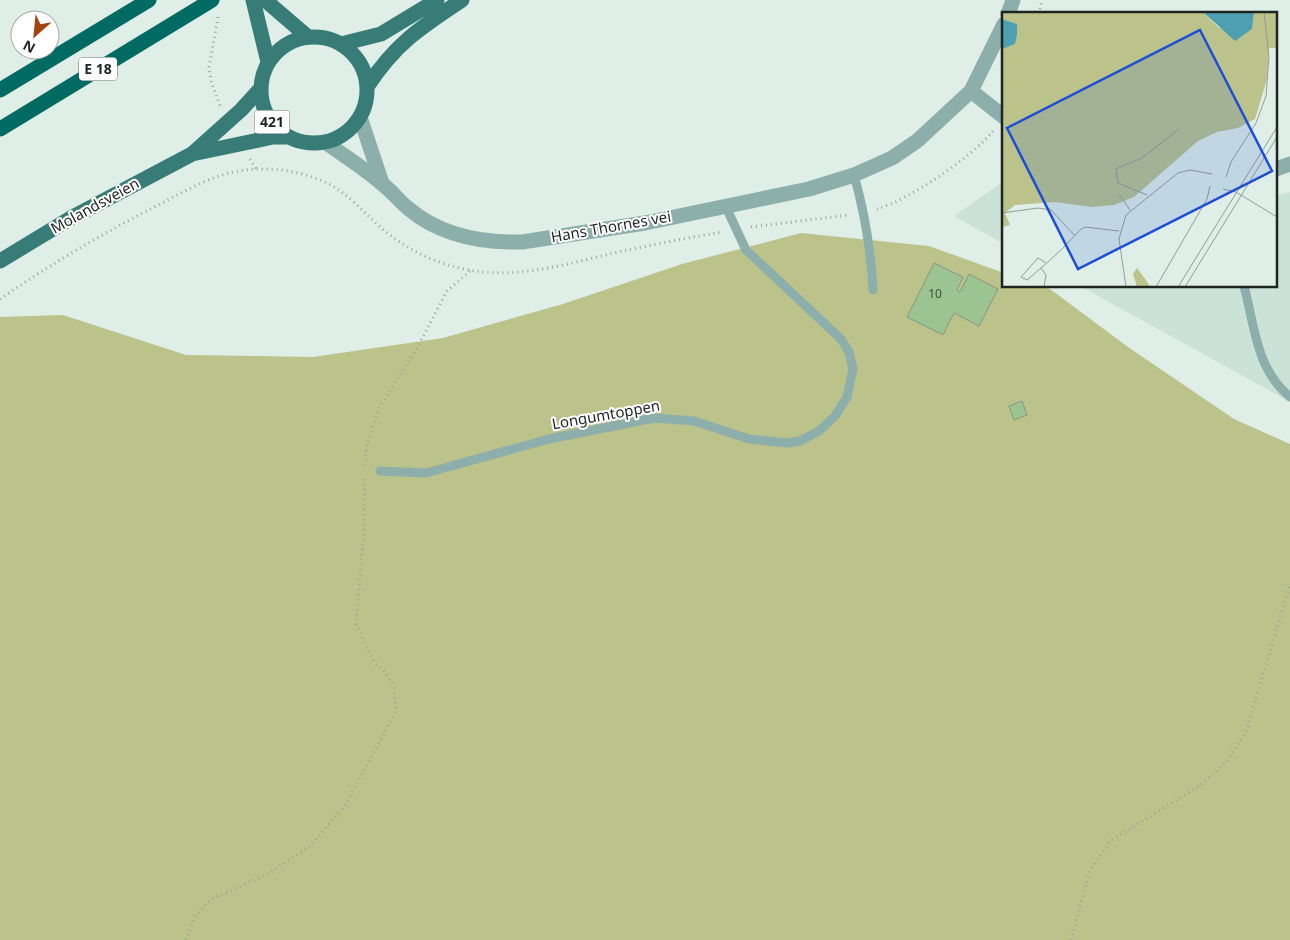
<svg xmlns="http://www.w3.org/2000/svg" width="1290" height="940" viewBox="0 0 1290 940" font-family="'Noto Sans',sans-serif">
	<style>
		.built { fill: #cbe2d7 }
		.green { fill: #bbc38a }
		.building { fill: #9bc491; stroke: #8a9387 }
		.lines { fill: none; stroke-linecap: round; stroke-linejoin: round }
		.path { stroke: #99a59f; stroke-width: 3; stroke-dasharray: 1 4; stroke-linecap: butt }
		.lane { stroke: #8dafab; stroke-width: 9 }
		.street { stroke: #8dafab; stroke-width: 15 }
		.primary { stroke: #377c76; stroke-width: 15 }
		.highway { stroke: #006a63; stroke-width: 15 }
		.labels { text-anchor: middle; stroke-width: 4; stroke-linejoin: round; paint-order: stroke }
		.number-label { font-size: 12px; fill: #3d4c3d }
		.shield { fill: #fff; stroke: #626664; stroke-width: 1 }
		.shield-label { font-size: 14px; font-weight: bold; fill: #1e2421 }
		.street-label { font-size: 15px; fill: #1e2421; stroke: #fff }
		.inset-road { fill: none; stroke: #929d97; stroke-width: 1 }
		.view { fill: #1d4ed8; fill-opacity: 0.15; stroke: #1d4ed8; stroke-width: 2.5 }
		.inset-edge { fill: none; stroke: #1e2421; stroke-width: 2.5 }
	</style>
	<rect width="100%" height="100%" fill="#dfeee6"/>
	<path class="built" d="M1004,181V244L954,216Z
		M1290,192V402L1080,286H1276V196Z"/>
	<path class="green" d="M801,233L929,246L1004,273V286H1042L1050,289L1128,347L1234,419L1290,444V940H0V317L63,315L186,355L313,357L443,338L563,304L682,264Z"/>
	<path class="building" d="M934,263L963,277L957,290L960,292L969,274L998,289L979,326L954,313L943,335L907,317Z
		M1022,401L1027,415L1014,420L1009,406Z"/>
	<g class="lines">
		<path class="path" d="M1039,14L1042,0
			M218,17L209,67L211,81L220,106
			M250,159L256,169
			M877,209C909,200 972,157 993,131
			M751,227L849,215
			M0,299C51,264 105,232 160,204C182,193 205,179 229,173C263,165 298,169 329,184C353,197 369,219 390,235C413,253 441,265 469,270C518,279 567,264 614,253C650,245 686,238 723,232
			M365,466L366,448L379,408L416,350L447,291L470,271
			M186,940L195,917L210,900L271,872L309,847L345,806L396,711L394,686L384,671L374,662L356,624L364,528L365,477
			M1071,940L1089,873L1110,841L1201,785L1227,761L1246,732L1290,584"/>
		<path class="lane" d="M854,175C865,214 871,250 873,290
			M1244,286C1255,327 1256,369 1290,397
			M380,471L426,473L549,439L654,418L694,421L749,439L787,443L800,441L819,431L835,416L847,397L853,369L849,352L841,339L746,250L725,205"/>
		<path class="street" d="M1008,14L1013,0
			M971,91L1004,117
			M360,117L382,183
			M325,142C343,155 364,168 381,183C391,190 399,201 409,209C440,235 482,243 522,242L645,223L809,189L854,175L892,158L917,141L971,91L1004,24
			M1276,169L1290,164"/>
		<path class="primary" d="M253,0L268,62
			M265,0L308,37
			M261 90a53 53 0 1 1 106 0a53 53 0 1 1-106 0Z
			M341,44L381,34L437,0
			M367,87C395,44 421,27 462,0
			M193,153L241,110L261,88
			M0,261L71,218L192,154L273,137H288"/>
		<path class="highway" d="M0,90L149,0
			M0,129L212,0"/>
	</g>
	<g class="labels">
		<g class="number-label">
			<text x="935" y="298">10</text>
		</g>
		<g class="shield">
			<rect x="79" y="57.5" width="38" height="23" rx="4"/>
			<rect x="254.5" y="110.5" width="35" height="23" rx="4"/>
		</g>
		<g class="shield-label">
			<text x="98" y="74">E 18</text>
			<text x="272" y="127">421</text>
		</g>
		<g class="street-label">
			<text transform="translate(95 206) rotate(-29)" y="5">Molandsveien</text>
			<text transform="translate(611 227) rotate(-10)" y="5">Hans Thornes vei</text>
			<text transform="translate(606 415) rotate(-10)" y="5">Longumtoppen</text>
		</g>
	</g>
	<g transform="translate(1002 12)">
		<rect width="275" height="275" fill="#dfeee6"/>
		<path d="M0,0H201L217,16L250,17L252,0H275V36H267L265,67L253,107L236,116L215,120L196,129L132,185L112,193L90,195L53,190L13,193L3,201L8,213L0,215V37L12,32L15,23V12L0,7ZM135,256L144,268L148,275H135L131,262Z" fill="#bbc38a"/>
		<path d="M201,0H252L250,17L233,29ZM0,7L15,12V23L13,32L0,37Z" fill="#4ea0b0"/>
		<path class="inset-road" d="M224,165L229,150L254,111L264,84L267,45L262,0M221,177L234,180L275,205M117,182L128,198M145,183L116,171L114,157L140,146L177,117M0,201L36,196L49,198L73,224M44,251L36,246L19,265L25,268L39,256L47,249L61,236L78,218L83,215L117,219M39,256L44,263L42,275M124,275L117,227L124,203L176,161L188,158L210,162M154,275L205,187L208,174M176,275L275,115M183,275L275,125"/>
		<path class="view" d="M198,18L270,159L76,257L5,116Z"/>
		<rect width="275" height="275" class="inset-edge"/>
	</g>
	<g transform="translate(35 35) rotate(207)"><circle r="24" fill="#ffffff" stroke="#a5a7a6"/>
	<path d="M0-4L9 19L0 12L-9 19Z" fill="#a5420d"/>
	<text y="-8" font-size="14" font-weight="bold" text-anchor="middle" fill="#1e2421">N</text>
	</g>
</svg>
